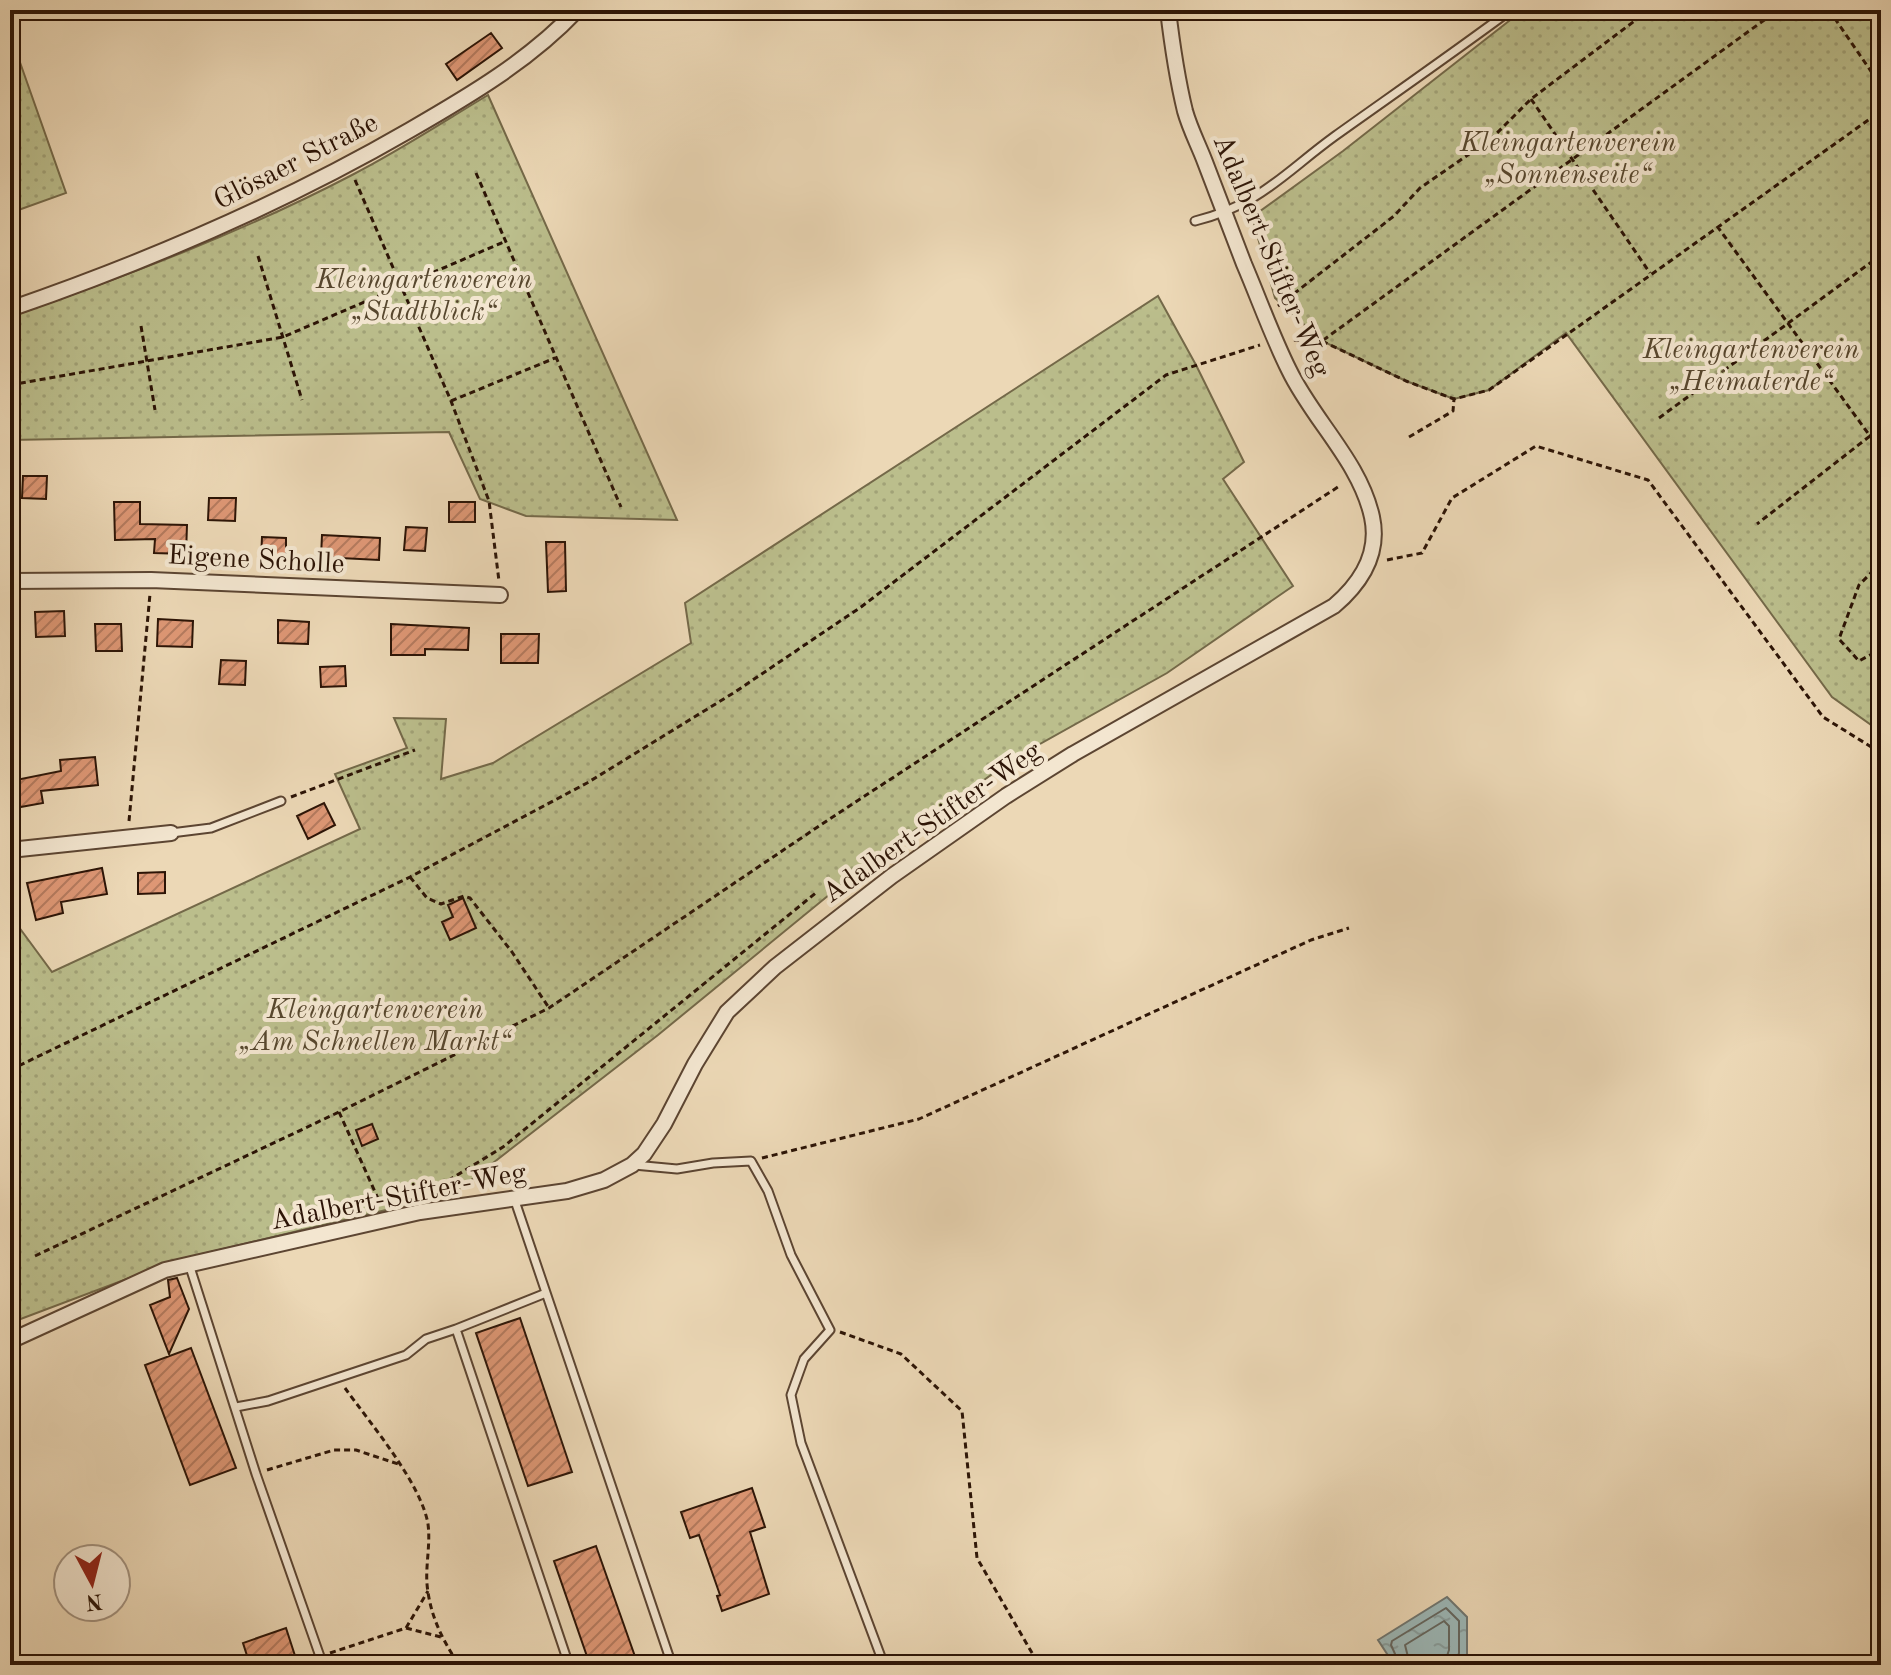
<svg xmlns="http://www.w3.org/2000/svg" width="1891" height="1675" viewBox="0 0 1891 1675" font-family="'Old Standard TT',serif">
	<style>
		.garden { fill: url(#garden-dots); stroke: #746949; stroke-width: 2 }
		.water { fill: url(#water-ripples); stroke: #6f7671; stroke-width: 2 }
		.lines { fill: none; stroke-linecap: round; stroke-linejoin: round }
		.shore { stroke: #64665f; stroke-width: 2 }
		.building { fill: url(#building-hatch); stroke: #2c1406; stroke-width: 2 }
		.service-casing { stroke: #5c4532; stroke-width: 11 }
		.minor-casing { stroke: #5c4532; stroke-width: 18 }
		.path { stroke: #2c1406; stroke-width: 3; stroke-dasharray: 6 4; stroke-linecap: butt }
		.service { stroke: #f3e6d0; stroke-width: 7 }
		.minor { stroke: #f3e6d0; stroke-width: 14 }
		.labels { text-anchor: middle; stroke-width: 8; stroke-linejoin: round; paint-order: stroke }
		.park-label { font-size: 28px; font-style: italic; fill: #57472e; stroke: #f3e6d0 }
		.street-label { font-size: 28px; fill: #2c1406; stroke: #f3e6d0 }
	</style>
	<defs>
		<pattern id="garden-dots" width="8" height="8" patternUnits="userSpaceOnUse" patternTransform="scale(2)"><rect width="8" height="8" fill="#bbbe8c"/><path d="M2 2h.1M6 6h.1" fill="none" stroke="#a1a277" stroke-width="1.8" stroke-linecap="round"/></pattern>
		<pattern id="water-ripples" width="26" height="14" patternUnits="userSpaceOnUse" patternTransform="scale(2)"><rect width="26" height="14" fill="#9cb8b8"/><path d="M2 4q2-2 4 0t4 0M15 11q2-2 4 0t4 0" fill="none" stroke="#879d9d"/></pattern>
		<pattern id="building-hatch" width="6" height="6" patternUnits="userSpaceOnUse" patternTransform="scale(2)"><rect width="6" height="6" fill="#de9775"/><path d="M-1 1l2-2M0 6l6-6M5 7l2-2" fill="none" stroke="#b47a5e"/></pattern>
	</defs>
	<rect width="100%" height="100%" fill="#ecd8b6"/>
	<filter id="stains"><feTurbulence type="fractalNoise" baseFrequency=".0025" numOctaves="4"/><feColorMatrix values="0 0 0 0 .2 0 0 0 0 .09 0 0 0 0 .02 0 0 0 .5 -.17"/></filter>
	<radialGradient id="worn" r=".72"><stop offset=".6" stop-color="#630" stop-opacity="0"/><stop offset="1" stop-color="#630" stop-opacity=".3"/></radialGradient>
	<path class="garden" d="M1523,10H1881V732L1832,697L1566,333L1489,390L1454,399L1406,381L1322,341L1275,298L1252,217L1343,151Z
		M10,34L66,193L10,213Z
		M488,95L677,520L526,516L480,499L449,432L10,440V317C126,276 243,232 352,175C399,151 443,122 488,95Z
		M1158,296L1196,365L1244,462L1223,479L1293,586L1167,673L1013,759L857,872L658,1035L453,1194L177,1260L10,1323V915L52,972L360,829L335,774L407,748L394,718L446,719L441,779L493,763L691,643L685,603Z"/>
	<path class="water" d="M1447,1597L1467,1617V1660L1454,1665L1393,1663L1378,1640Z"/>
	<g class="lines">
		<path class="shore" d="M1400,1665L1391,1645L1392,1641L1446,1608L1459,1621V1653L1455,1665
			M1410,1665L1405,1645L1444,1621L1449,1626V1650L1444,1665"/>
	</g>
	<path class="building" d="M491,33L502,48L457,80L446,64Z
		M23,476H47L46,499L22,498Z
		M209,498H236L235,521L208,520Z
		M114,502H140V524L187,525L186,554L154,553L155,539L115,540Z
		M449,502H475V522H449Z
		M406,527L427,528L425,551L404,550Z
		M322,535L380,538L379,560L321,557Z
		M262,537L286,538V559H261Z
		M546,542H565L566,591L548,592Z
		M64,611L65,636L36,637L35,612Z
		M158,619L193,621L192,647L157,646Z
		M278,620L309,622L308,644L278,643Z
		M95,624H121L122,651H96Z
		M391,624L469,628L468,650L425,649V655H391Z
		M501,634H539L538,663H501Z
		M221,660L246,661L245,685L219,684Z
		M345,666L346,686L321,687L320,667Z
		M95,757L98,785L41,791L43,803L15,808L11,781L61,771L60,760Z
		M324,803L335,825L308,839L297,816Z
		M102,868L107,894L61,902L63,913L36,920L27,883Z
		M165,872V893L138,894V873Z
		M463,898L476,928L450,940L442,922L453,917L448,905Z
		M372,1124L378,1139L362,1146L356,1130Z
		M177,1278L189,1309L169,1354L150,1305L170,1297L168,1280Z
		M520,1318L572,1472L528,1486L476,1333Z
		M191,1348L236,1468L190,1485L145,1365Z
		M752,1488L765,1527L750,1532L769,1594L722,1611L717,1596L720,1595L699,1535L690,1538L681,1512Z
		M596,1546L638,1665H590L554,1561Z
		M286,1628L298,1665H250L243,1643Z"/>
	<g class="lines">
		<defs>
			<path id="service" d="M1195,221C1260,205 1284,173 1335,136C1394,94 1453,53 1511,10
				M10,278L17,306
				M171,833L211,828L281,801
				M634,1165L677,1169L713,1163L751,1161L768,1191L791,1255L830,1330L804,1359L791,1395L801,1443L884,1665
				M514,1198L672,1665
				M189,1264L256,1474L323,1665
				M456,1329L546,1293
				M236,1407L268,1401L406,1355L426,1339L456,1329L569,1665"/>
			<path id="minor" d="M10,309C149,261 282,204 410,130C469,96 530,60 577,10
				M10,581L151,580L500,595
				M10,850L171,833
				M10,1341L165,1270L420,1212L567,1191L604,1180L632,1165L644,1154L664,1124L695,1064L727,1012L775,967L892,876L1006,796L1073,754L1334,606C1361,583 1380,554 1372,517C1360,462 1313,420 1289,370C1272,336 1259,299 1244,264C1231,230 1218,196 1205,162C1199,146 1190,129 1185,111C1177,78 1172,44 1168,10"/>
		</defs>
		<use href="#service" class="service-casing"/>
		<use href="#minor" class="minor-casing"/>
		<path class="path" d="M1829,10L1881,86
			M1531,99L1650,273
			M476,173L621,507
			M355,180L451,401L489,501L499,581
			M1717,226L1870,436L1757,524
			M258,256L302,400
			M1278,306L1394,216L1420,188L1491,139L1531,99L1649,10
			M141,326L155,410
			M1294,340L1318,343L1322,341L1778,10
			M1322,341L1406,381L1454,399L1489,390L1881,111
			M10,385L283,337L506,241
			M451,401L555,358
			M1659,418L1881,255
			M1881,427L1870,436L1881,451
			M1409,437L1453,411L1454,399
			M1387,560L1422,553L1452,498L1536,446L1648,480L1823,717L1881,753
			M1881,563L1859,585L1839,639L1859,661L1881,649
			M291,797L415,750
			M129,821L150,594
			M410,877L427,898L441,904L464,896L470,898L512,952L549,1008
			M10,1070L410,877L587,783L735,692L861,607L1166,375L1260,345
			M339,1112L380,1203
			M762,1158L919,1119L1311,940L1349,928
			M434,1194L441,1185L503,1147L817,892
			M35,1256L339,1112L549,1008L828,820L1341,485
			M840,1332L901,1354L962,1411L977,1558L1039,1665
			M345,1388C370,1423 421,1483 428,1524C431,1547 424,1570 428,1592C432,1620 444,1642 459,1665
			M267,1470L334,1450H356L398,1464
			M406,1628L428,1591
			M330,1653L406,1628L441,1637"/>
		<use href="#service" class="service"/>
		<use href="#minor" class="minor"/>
	</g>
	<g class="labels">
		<g class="park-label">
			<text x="1568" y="151">Kleingartenverein<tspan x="1568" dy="32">„Sonnenseite“</tspan></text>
			<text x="424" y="288">Kleingartenverein<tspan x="424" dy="32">„Stadtblick“</tspan></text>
			<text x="1751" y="358">Kleingartenverein<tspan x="1751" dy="32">„Heimaterde“</tspan></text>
			<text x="375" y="1018">Kleingartenverein<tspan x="375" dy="32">„Am Schnellen Markt“</tspan></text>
		</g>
		<g class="street-label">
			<text transform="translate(295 160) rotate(-27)" y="10">Glösaer Straße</text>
			<text transform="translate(1273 255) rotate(67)" y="10">Adalbert-Stifter-Weg</text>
			<text transform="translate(256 558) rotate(3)" y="10">Eigene Scholle</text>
			<text transform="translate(931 821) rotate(-35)" y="10">Adalbert-Stifter-Weg</text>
			<text transform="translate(398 1195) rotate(-11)" y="10">Adalbert-Stifter-Weg</text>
		</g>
	</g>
	<rect width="1891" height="1675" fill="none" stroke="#ecd8b6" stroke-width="40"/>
	<rect x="12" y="12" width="1867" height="1651" fill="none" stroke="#2c1406" stroke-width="4"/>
	<rect x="20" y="20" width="1851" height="1635" fill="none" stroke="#2c1406" stroke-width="2"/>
	<g transform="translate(92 1583) rotate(173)"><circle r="38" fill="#f3e6d0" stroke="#a3927f" stroke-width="2"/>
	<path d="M0-6L14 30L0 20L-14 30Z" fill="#8f2418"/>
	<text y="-12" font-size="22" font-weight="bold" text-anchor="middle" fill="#2c1406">N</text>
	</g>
	<rect width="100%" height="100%" filter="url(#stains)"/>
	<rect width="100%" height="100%" fill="url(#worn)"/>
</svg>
